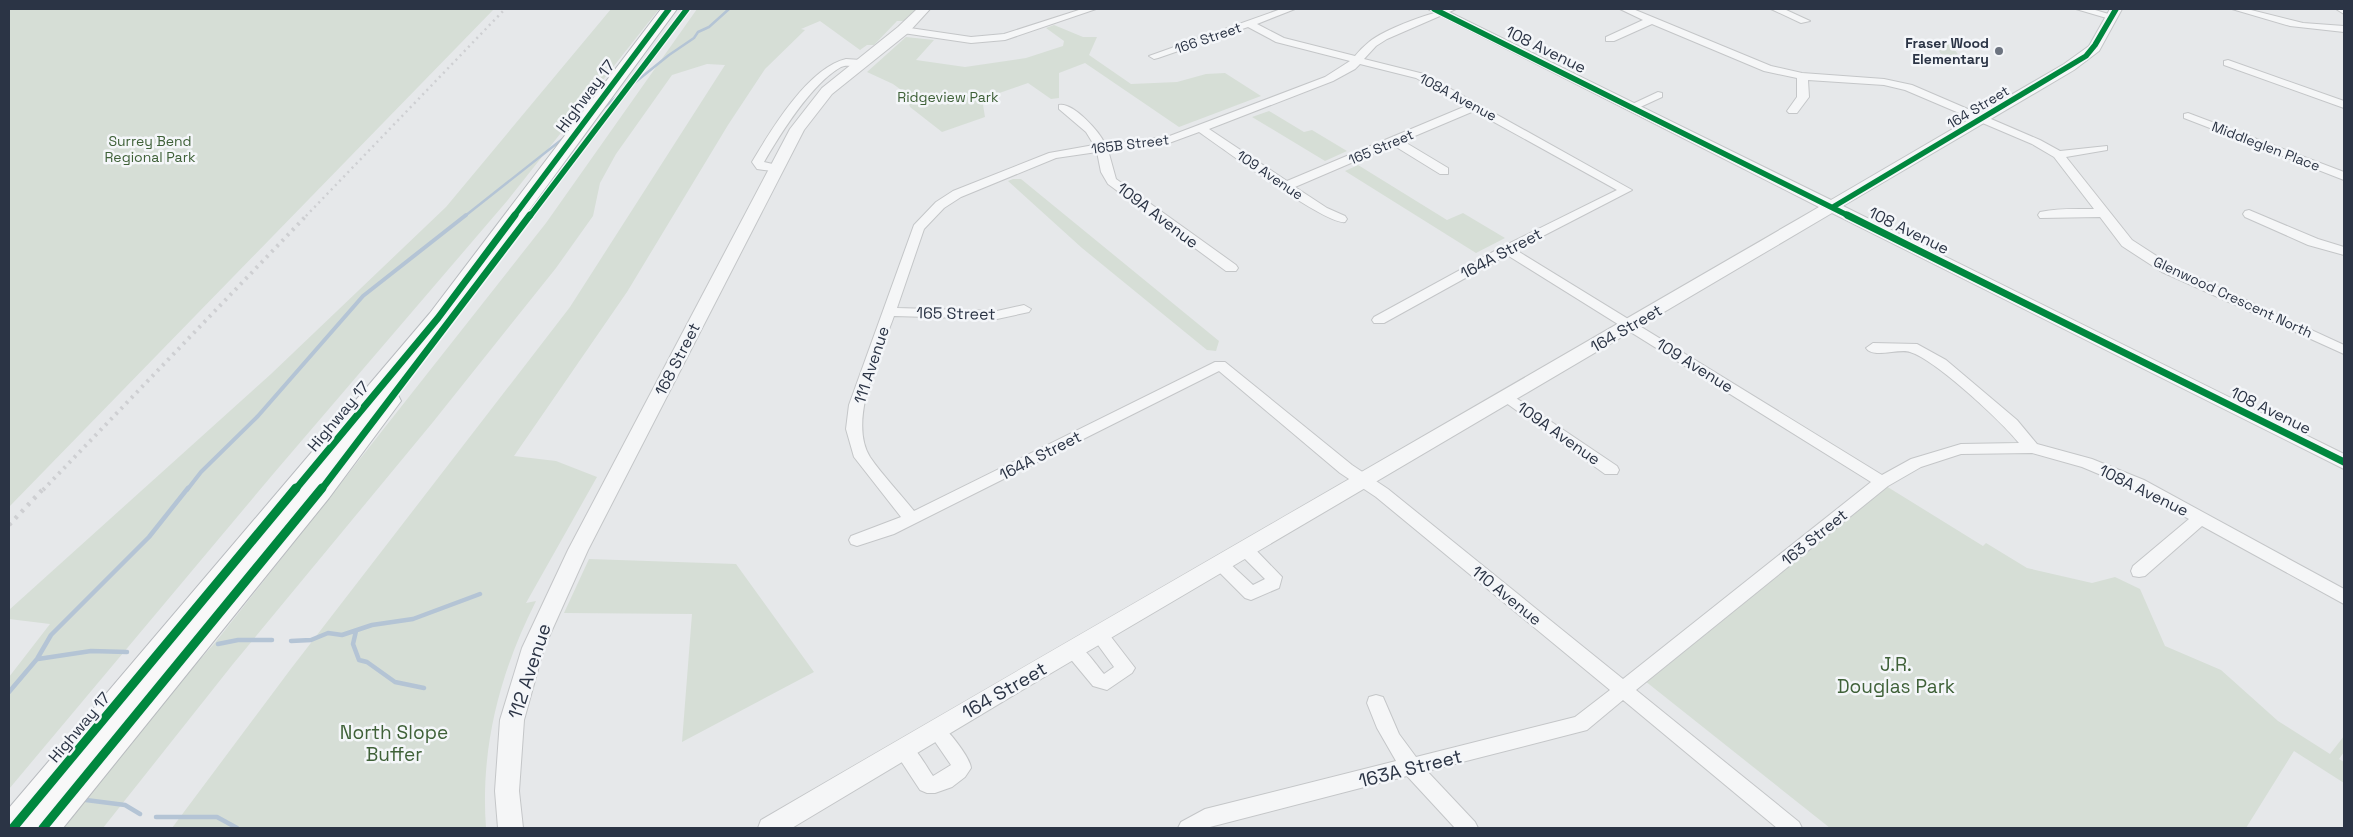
<svg xmlns="http://www.w3.org/2000/svg" width="2353" height="837" viewBox="0 0 2353 837" font-family="'Space Grotesk',sans-serif">
	<style>
		.green { fill: #d6ded6 }
		.lines { fill: none; stroke-linecap: round; stroke-linejoin: round }
		.stream-far2 { stroke: #b4c4d5; stroke-width: 2.5 }
		.stream-far1 { stroke: #b4c4d5; stroke-width: 4 }
		.stream { stroke: #b4c4d5; stroke-width: 4.5 }
		.minor-casing { stroke: #c4c6c8; stroke-width: 2 }
		.tertiary-casing { stroke: #c4c6c8; stroke-width: 2 }
		.trunk-casing { stroke: #b8bbbf; stroke-width: 2 }
		.minor { fill: #f5f6f7; fill-rule: evenodd }
		.tertiary { fill: #f5f6f7; fill-rule: evenodd }
		.trunk { fill: #f8f8f8; fill-rule: evenodd }
		.rail-far2 { stroke: #cecfd2; stroke-width: 2.5; stroke-dasharray: 2 4; stroke-linecap: butt }
		.rail-far1 { stroke: #cecfd2; stroke-width: 4; stroke-dasharray: 2.5 5; stroke-linecap: butt }
		.rail { stroke: #cecfd2; stroke-width: 4.5; stroke-dasharray: 3 6; stroke-linecap: butt }
		.cycleway-far2-casing { stroke: #f4f6f9; stroke-width: 8 }
		.cycleway-far1-casing { stroke: #f4f6f9; stroke-width: 10 }
		.cycleway-casing { stroke: #f4f6f9; stroke-width: 12 }
		.cycleway-far2 { stroke: #00873e; stroke-width: 5.5 }
		.cycleway-far1 { stroke: #00873e; stroke-width: 7 }
		.cycleway { stroke: #00873e; stroke-width: 9 }
		.poi-dot { fill: #6c737f; stroke: #f4f6f9; stroke-width: 2 }
		.labels { text-anchor: middle; stroke-width: 5; stroke-linejoin: round; paint-order: stroke }
		.far-street-label { font-size: 14px; fill: #2b3445; stroke: #f4f6f9 }
		.far-poi-label { font-size: 14px; font-weight: bold; fill: #2b3445; stroke: #f4f6f9; text-anchor: end }
		.far-park-label { font-size: 14px; fill: #3f6138; stroke: #f4f6f9 }
		.street-label { font-size: 16px; fill: #2b3445; stroke: #f4f6f9 }
		.near-park-label { font-size: 19px; fill: #3f6138; stroke: #f4f6f9 }
		.near-street-label { font-size: 19px; fill: #2b3445; stroke: #f4f6f9 }
	</style>
	<rect width="100%" height="100%" fill="#e6e8ea"/>
	<path class="green" d="M9,9H494L9,507Z
		M611,9H659L507,201L274,473L9,789V677L50,624L9,619V610L271,374L446,207Z
		M697,9H917L904,21H897L874,45H867L860,50L820,21L801,29L805,30L765,69L728,125L627,292L514,456L556,461L597,477L526,603L536,601C500,672 480,748 486,828H172L290,670L570,307L725,65L707,64L672,75L616,154L600,183L593,216L556,268L433,422L233,664L103,828H60L146,719L214,644L546,223Z
		M1054,25L1083,37H1097L1089,55L1131,84L1177,82L1206,74L1225,73L1261,96L1179,127L1085,63L1059,73V98L1051,99L1028,83L982,99L985,117L942,132L910,107L904,92L893,84L867,72L906,37L934,40L916,60L965,67L1026,58L1063,46L1064,41L1046,28Z
		M1931,40L1949,41L1959,56L1941,54Z
		M1269,111L1304,132L1312,130L1347,151L1325,161L1252,117Z
		M1358,165L1447,220L1463,213L1505,238L1476,253L1345,171Z
		M1013,179H1021L1219,341L1216,351L1207,350L1082,248L1008,181Z
		M1886,486L1983,546L1986,543L2027,568L2092,583L2115,577L2140,589L2165,646L2221,670L2278,721L2330,754L2344,736V752L2339,759L2344,762V783L2294,751L2246,828H1830L1640,677Z
		M589,559L736,564L814,672L682,742L692,614L564,613Z"/>
	<g class="lines">
		<path class="stream-far2" d="M602,109L669,55L694,38L698,32L709,27L729,9
			M465,216L565,137"/>
		<path class="stream-far1" d="M187,490L201,472L258,416L363,296L466,215"/>
		<path class="stream" d="M356,631L353,644L359,660L367,662L395,682L424,688
			M291,641L311,640L328,633L342,635L372,625L413,619L480,594
			M218,644L238,640H272
			M38,659L91,651L127,652
			M9,692L37,659L51,635L149,537L188,488
			M86,800L125,805L140,814
			M156,817H217L237,828"/>
		<defs>
			<path id="minor" d="M1082,9H1096L1005,40L971,43L903,33L898,30L903,27L971,37L1004,34Z
				M1281,9H1295L1257,24L1284,38L1355,56C1359,51 1364,46 1369,42C1383,30 1437,9 1456,9L1387,39L1376,46L1364,59L1424,74L1632,190L1516,250L1882,475L1911,459L1961,444L2019,443C2001,421 1936,360 1910,352C1899,348 1873,359 1866,348L1873,343L1917,344L1946,360L2017,420L2037,444L2092,459L2144,480L2344,589V604L2202,526L2145,576L2139,577L2133,576L2131,571L2133,566L2189,519L2132,488L2082,467L2032,453L1961,454L1921,467L1888,486L1636,690L1799,822L1802,828H1777L1623,700L1587,730L1427,771L1475,822L1478,828H1455L1407,776L1206,828H1178L1181,822L1205,809L1396,761L1377,728L1367,703L1369,697L1376,695L1383,697L1399,734L1416,757L1575,717L1610,690L1376,497L1340,473L1219,371L894,534L857,546L851,544L849,540L851,536L901,517L854,457L846,429L849,405L914,225L936,202L953,191L1049,153L1094,145L1086,132L1059,109V105C1073,102 1100,132 1105,144L1167,137L1325,77L1350,61L1276,42L1248,27L1158,58L1154,59L1149,56ZM1360,64L1416,78L1466,106L1287,181L1209,129L1333,81L1355,69ZM1474,111L1617,190L1502,247L1374,317L1372,320L1374,323H1384L1507,255L1871,482L1623,679L1388,489L1352,465L1225,362H1215L914,511C900,493 883,476 870,457C847,420 881,353 894,316L997,319L1029,312L1031,309L1024,305L997,311L897,308L924,229L944,208L961,197L1056,158L1097,152L1101,172L1108,184L1226,271H1236L1238,268L1236,265L1116,179L1108,150L1169,143L1199,132C1221,147 1327,226 1345,222L1347,219L1345,216L1327,208L1295,187L1393,145L1440,174H1448V168L1403,141Z
				M1620,9H1633L1771,66L1802,73L1884,79L1912,85L2040,140L2060,151L2107,146V150L2066,157L2132,240L2172,266L2344,345V354L2162,272L2122,246L2100,217L2040,218L2038,215L2040,212C2058,208 2075,209 2094,209L2054,157L2032,144L1905,90L1884,85L1808,80L1809,97L1797,113H1789L1787,111L1797,97V78L1764,71L1652,24L1614,41H1606V37L1643,20Z
				M1771,9H1784L1810,21L1801,23Z
				M2076,9H2092L2115,16L2110,19Z
				M2232,9H2247L2303,23L2344,26V32L2290,26Z
				M2336,9H2344V14Z
				M846,59L861,60L866,63C859,70 849,63 841,67C811,84 781,133 764,162L781,166V172L757,169L752,162C771,130 808,68 846,59Z
				M2228,60L2344,101V108L2224,65V61Z
				M1658,92L1662,93V97L1636,109L1632,110L1626,107Z
				M2188,113L2344,172V180L2184,118V114Z
				M2249,210L2318,239L2344,247V255L2308,245L2245,217L2243,214L2245,211Z
				M1507,392L1617,466L1619,470L1617,474H1605L1502,400L1500,397Z
				M1245,543L1251,545L1282,577L1279,588L1251,600L1245,598L1211,564L1213,559L1219,558L1225,559L1253,585L1265,579L1239,553L1237,549L1239,545Z
				M1099,627L1105,629L1135,668L1132,673L1107,690L1093,686L1063,650L1066,645C1082,640 1094,663 1104,674L1114,667L1090,634L1093,629Z
				M936,722C946,726 970,757 971,768L965,777L952,787L935,793H927L920,790L893,749L896,743C913,737 924,764 933,776L951,765L927,730L929,724Z"/>
			<path id="tertiary" d="M917,9H930L908,33L832,94L804,130L588,550L544,648L524,720L519,791L523,828H498L495,791L500,720L522,648L568,550L790,129L822,88L898,27Z
				M1428,9H1443L1831,200L2064,64L2089,46L2110,9H2122L2099,51L2074,70L1843,206L2344,454V469L1832,213L1019,692L792,828H758L761,820C1113,614 1467,412 1819,207Z"/>
			<path id="trunk" d="M661,9H677L446,323L389,393L398,395L401,401L329,498L63,828H9V808L430,313Z"/>
		</defs>
		<use href="#minor" class="minor-casing"/>
		<use href="#tertiary" class="tertiary-casing"/>
		<use href="#trunk" class="trunk-casing"/>
		<use href="#minor" class="minor"/>
		<use href="#tertiary" class="tertiary"/>
		<use href="#trunk" class="trunk"/>
		<path class="rail-far2" d="M306,216L505,9"/>
		<path class="rail-far1" d="M43,490L307,215"/>
		<path class="rail" d="M9,525L44,488"/>
		<defs>
			<path id="cycleway-far2" d="M1434,9L1849,216
				M1833,207L2086,56L2095,45L2116,9
				M514,216L669,9
				M530,216L687,9"/>
			<path id="cycleway-far1" d="M1847,215L2344,462
				M295,490L438,318L515,215
				M321,490L530,215"/>
			<path id="cycleway" d="M13,828L296,488
				M43,828L322,488"/>
		</defs>
		<use href="#cycleway-far2" class="cycleway-far2-casing"/>
		<use href="#cycleway-far1" class="cycleway-far1-casing"/>
		<use href="#cycleway" class="cycleway-casing"/>
		<use href="#cycleway-far2" class="cycleway-far2"/>
		<use href="#cycleway-far1" class="cycleway-far1"/>
		<use href="#cycleway" class="cycleway"/>
	</g>
	<circle class="poi-dot" cx="1999" cy="51" r="5"/>
	<g class="labels">
		<g class="far-street-label">
			<text transform="translate(1208 38) rotate(-19)" y="5">166 Street</text>
			<text transform="translate(1458 97) rotate(28)" y="5">108A Avenue</text>
			<text transform="translate(1978 107) rotate(-31)" y="5">164 Street</text>
			<text transform="translate(1130 144) rotate(-7)" y="5">165B Street</text>
			<text transform="translate(2266 146) rotate(21)" y="5">Middleglen Place</text>
			<text transform="translate(1381 147) rotate(-23)" y="5">165 Street</text>
			<text transform="translate(1270 175) rotate(34)" y="5">109 Avenue</text>
			<text transform="translate(2233 297) rotate(25)" y="5">Glenwood Crescent North</text>
		</g>
		<g class="far-poi-label">
			<text x="1989" y="48">Fraser Wood<tspan x="1989" dy="16">Elementary</tspan></text>
		</g>
		<g class="far-park-label">
			<text x="948" y="102">Ridgeview Park</text>
			<text x="150" y="146">Surrey Bend<tspan x="150" dy="16">Regional Park</tspan></text>
		</g>
		<g class="street-label">
			<text transform="translate(1546 49) rotate(26)" y="6">108 Avenue</text>
			<text transform="translate(585 96) rotate(-53)" y="6">Highway 17</text>
			<text transform="translate(1158 215) rotate(37)" y="6">109A Avenue</text>
			<text transform="translate(1909 230) rotate(26)" y="6">108 Avenue</text>
			<text transform="translate(1501 253) rotate(-28)" y="6">164A Street</text>
			<text transform="translate(956 313) rotate(1)" y="6">165 Street</text>
			<text transform="translate(1626 328) rotate(-30)" y="6">164 Street</text>
			<text transform="translate(677 359) rotate(-63)" y="6">168 Street</text>
			<text transform="translate(871 365) rotate(-72)" y="6">111 Avenue</text>
			<text transform="translate(1695 365) rotate(32)" y="6">109 Avenue</text>
			<text transform="translate(2271 410) rotate(26)" y="6">108 Avenue</text>
			<text transform="translate(338 416) rotate(-50)" y="6">Highway 17</text>
			<text transform="translate(1559 433) rotate(35)" y="6">109A Avenue</text>
			<text transform="translate(1040 455) rotate(-27)" y="6">164A Street</text>
			<text transform="translate(2144 490) rotate(26)" y="6">108A Avenue</text>
			<text transform="translate(1814 537) rotate(-39)" y="6">163 Street</text>
			<text transform="translate(1507 595) rotate(39)" y="6">110 Avenue</text>
			<text transform="translate(79 727) rotate(-50)" y="6">Highway 17</text>
		</g>
		<g class="near-park-label">
			<text x="1896" y="671">J.R.<tspan x="1896" dy="22">Douglas Park</tspan></text>
			<text x="394" y="739">North Slope<tspan x="394" dy="22">Buffer</tspan></text>
		</g>
		<g class="near-street-label">
			<text transform="translate(529 671) rotate(-72)" y="7">112 Avenue</text>
			<text transform="translate(1004 690) rotate(-30)" y="7">164 Street</text>
			<text transform="translate(1410 768) rotate(-14)" y="7">163A Street</text>
		</g>
	</g>
	<rect width="2353" height="837" fill="none" stroke="#2b3445" stroke-width="20"/>
</svg>
